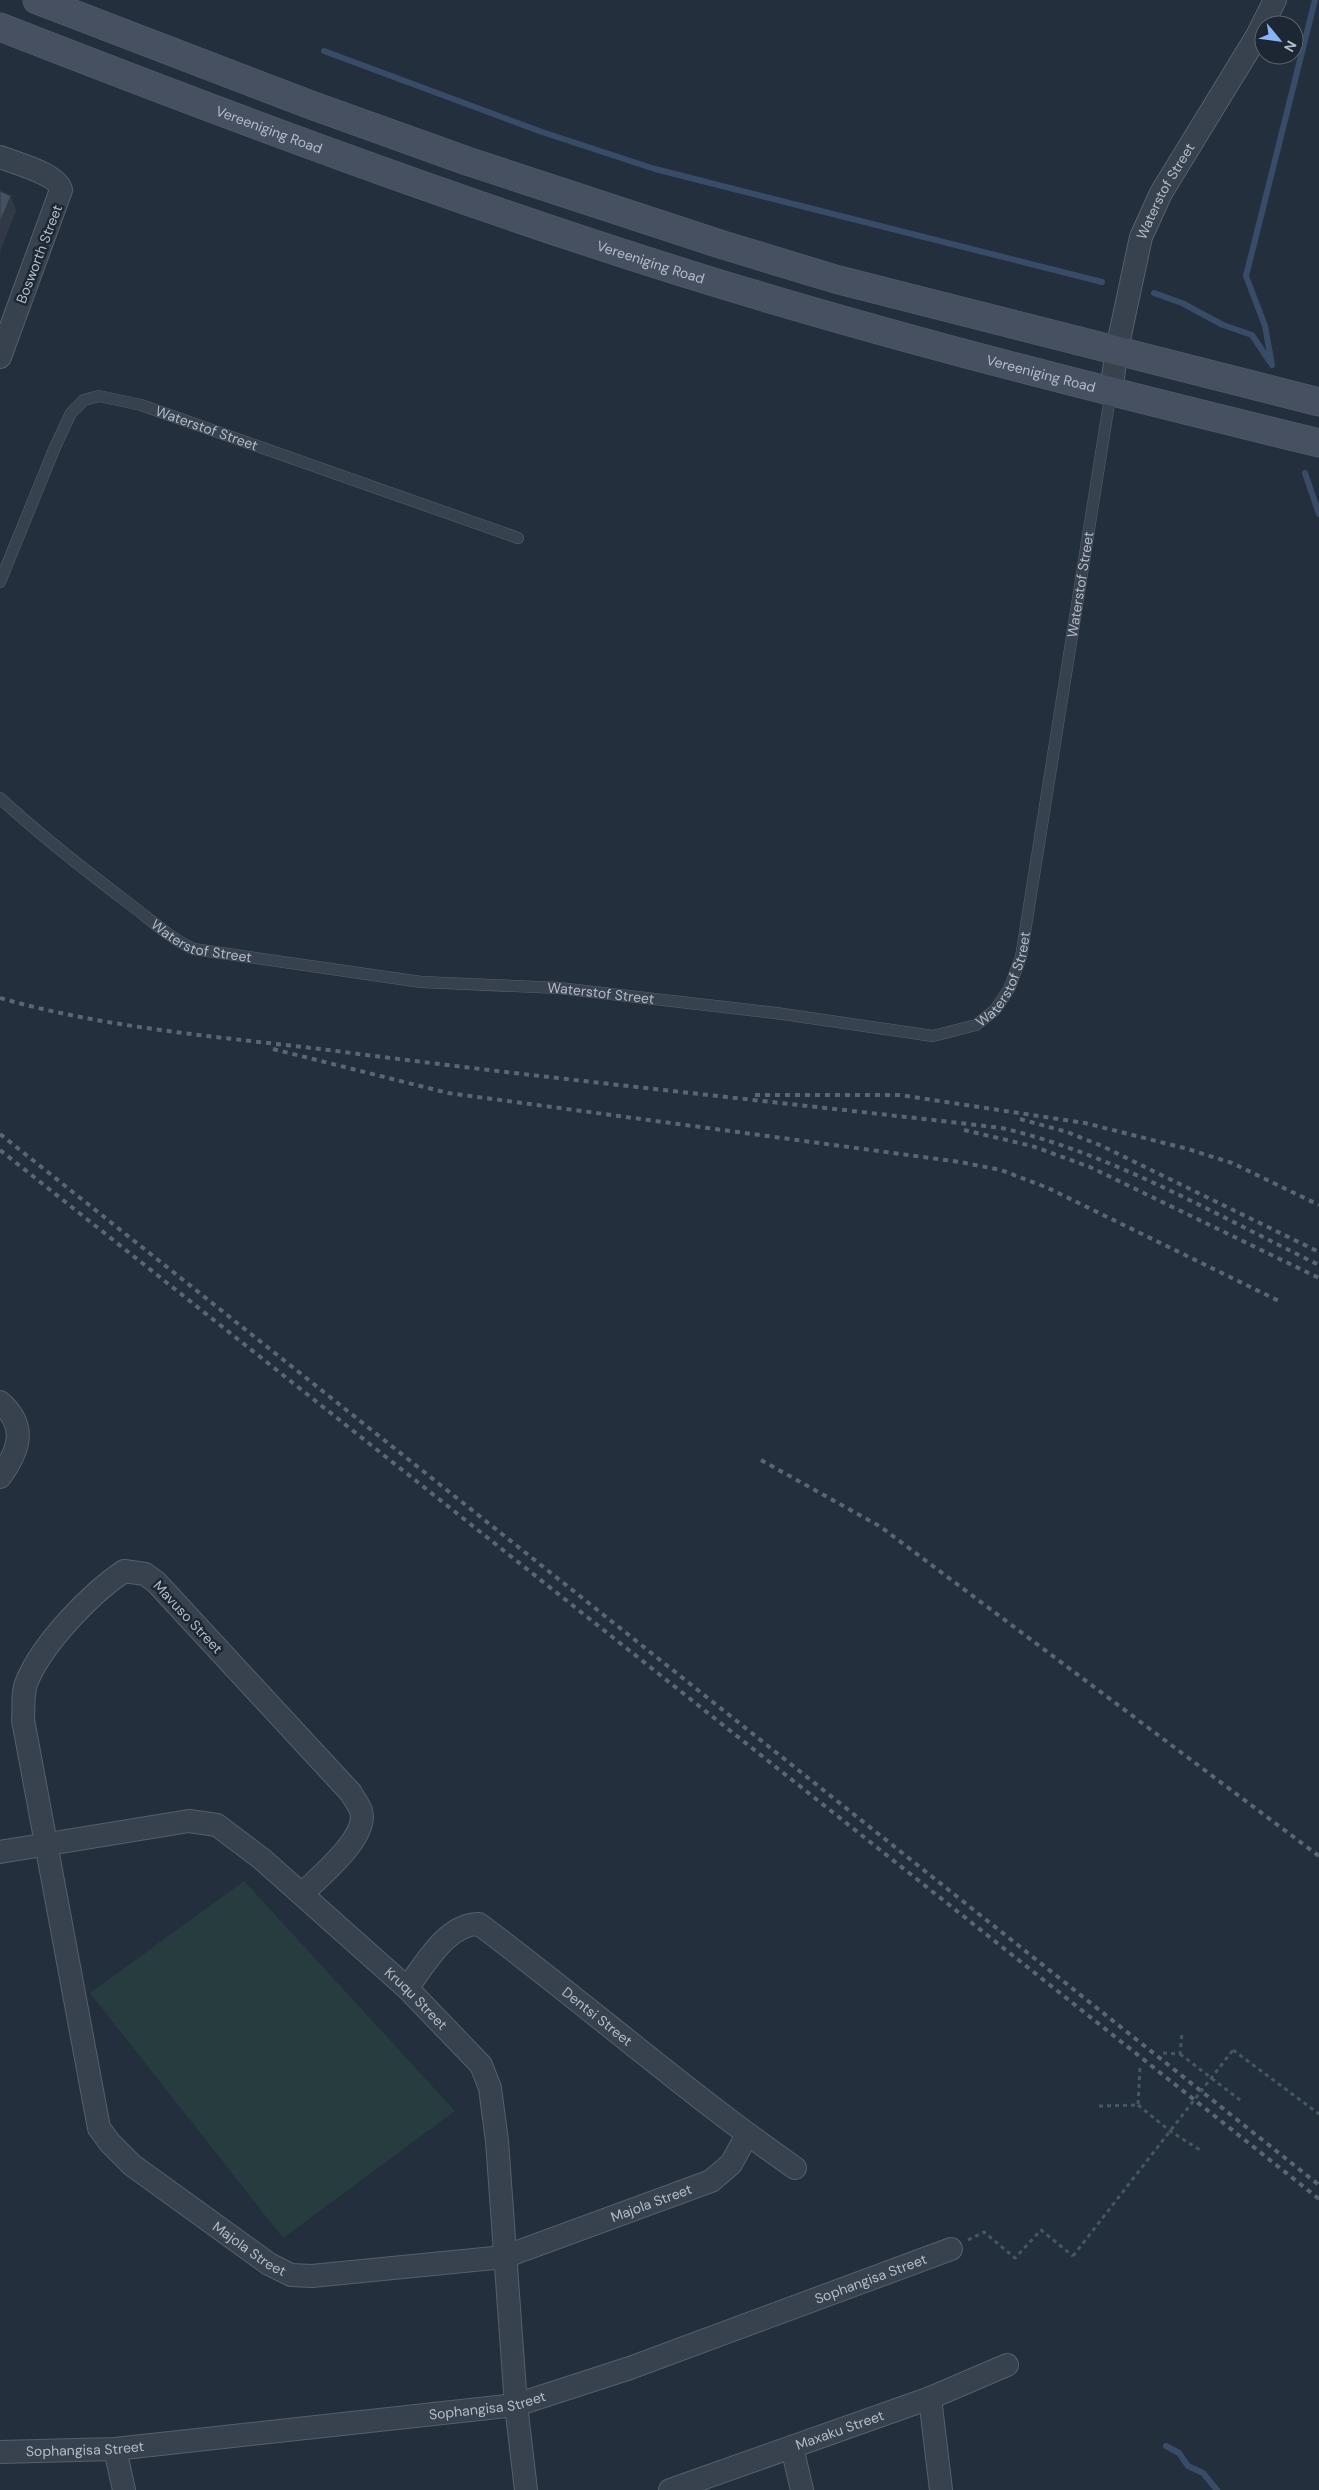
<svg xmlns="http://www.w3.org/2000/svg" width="1319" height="2490" viewBox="0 0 1319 2490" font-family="'DM Sans',sans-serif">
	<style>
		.green { fill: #263c3f }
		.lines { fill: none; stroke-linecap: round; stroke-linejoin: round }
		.stream { stroke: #394c67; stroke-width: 6 }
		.service-casing { stroke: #565f6c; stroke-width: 12 }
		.minor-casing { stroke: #565f6c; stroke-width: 24 }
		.secondary-casing { stroke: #565f6c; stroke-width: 29 }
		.path { stroke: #44595c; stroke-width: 3; stroke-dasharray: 4 4; stroke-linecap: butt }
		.service { stroke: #38414e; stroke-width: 11 }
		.minor { stroke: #38414e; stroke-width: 22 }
		.secondary { stroke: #465061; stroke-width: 28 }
		.rail { stroke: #5a6575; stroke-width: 4; stroke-dasharray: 5 5; stroke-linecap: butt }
		.path-bridge { stroke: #44595c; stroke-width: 3; stroke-dasharray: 4 4; stroke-linecap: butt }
		.shaded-wall { fill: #303945 }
		.building { fill: #455162; stroke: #303945 }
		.labels { text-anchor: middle; stroke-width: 5; stroke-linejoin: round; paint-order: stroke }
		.street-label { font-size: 14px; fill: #b4bcc9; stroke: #1d2633 }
	</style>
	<rect width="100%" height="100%" fill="#242f3e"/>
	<path class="green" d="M244,1881L455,2111L283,2238L90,1993Z"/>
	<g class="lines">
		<path class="stream" d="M324,51L542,132L655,169L1102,282
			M1154,293L1182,303L1223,325L1252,335L1270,362
			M1272,365L1265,326L1246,276L1315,0
			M1305,473L1319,514
			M1166,2446L1179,2453L1188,2466L1203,2473L1217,2490"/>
		<defs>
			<g id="service">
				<path id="s1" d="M0,582L55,447L71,413L84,400L99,396L141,405L518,538"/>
				<path id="s2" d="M0,798C42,837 86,871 131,905C151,920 171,939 194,949L421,982L559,988L776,1013L933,1036L976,1025L995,1010L1009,989L1021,957L1111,391"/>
			</g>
			<g id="minor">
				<path d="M0,157C15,163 58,174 61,190L0,357"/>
				<path id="s3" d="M1111,391L1117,349L1141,237L1161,193L1257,36L1275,0"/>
				<path d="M0,1402C28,1426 19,1451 0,1477"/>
				<path id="s4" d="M0,1852L189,1821L217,1825L262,1859L407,1988L481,2065L490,2088L497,2141L516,2405L526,2490"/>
				<path id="s5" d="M302,1894C319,1877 369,1837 361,1811C359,1805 354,1799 351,1793L156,1582L145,1574L124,1571C90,1594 43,1643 27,1681C22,1692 24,1708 23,1720L99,2128L110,2143L132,2165L269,2264L291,2275L312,2276L504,2257L711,2181L731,2164L747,2135"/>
				<path id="s6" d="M407,1988C425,1965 446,1924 479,1924C586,2004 686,2092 795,2168"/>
				<path d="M930,2398L941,2490"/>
				<path d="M792,2447L802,2490"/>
				<path d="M115,2449L124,2490"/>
				<path id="s7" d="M0,2452L115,2449L516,2405L630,2368L951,2249"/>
				<path id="s8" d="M670,2490L930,2398L1007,2365"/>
			</g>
			<g id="secondary">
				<path d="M37,0L311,105L467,161L723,245L835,279L1319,402"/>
				<path id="s9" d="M0,27C233,118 468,206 707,280C909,342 1114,393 1319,443"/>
			</g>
		</defs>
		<use href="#service" class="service-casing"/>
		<use href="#minor" class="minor-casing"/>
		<use href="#secondary" class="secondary-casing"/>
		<path class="path" d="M1233,2050L1319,2114
			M1163,2053L1180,2054L1182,2033
			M1180,2054L1240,2100
			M1138,2105L1170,2131L1200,2150
			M1099,2106L1138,2105L1140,2068
			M968,2240L984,2232L1015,2258L1041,2230L1073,2256"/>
		<use href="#service" class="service"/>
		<use href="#minor" class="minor"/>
		<use href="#secondary" class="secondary"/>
		<path class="rail" d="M0,998C108,1029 225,1037 336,1051C558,1080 780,1102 1002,1128C1113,1154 1216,1215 1319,1265
			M273,1049L448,1093L960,1162L1001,1170L1048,1188L1279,1301
			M755,1095H900L1085,1123L1188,1149L1232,1163L1319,1205
			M1020,1119L1067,1132L1102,1146L1319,1252
			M964,1130L1032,1146L1090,1167L1319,1278
			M0,1134L1319,2185
			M0,1150L1319,2199
			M761,1460L881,1527L1319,1856"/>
		<path class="path-bridge" d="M1073,2256L1233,2050"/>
	</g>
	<path class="shaded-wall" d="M11,196L16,211L0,252V222Z"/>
	<path class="building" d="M0,191L11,196L0,222Z"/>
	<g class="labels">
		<g class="street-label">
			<text dy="5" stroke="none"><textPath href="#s9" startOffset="288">Vereeniging Road</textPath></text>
			<text dy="5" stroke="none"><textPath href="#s3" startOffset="209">Waterstof Street</textPath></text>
			<text transform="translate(39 254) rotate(-69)" y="5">Bosworth Street</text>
			<text dy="5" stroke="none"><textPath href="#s9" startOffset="692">Vereeniging Road</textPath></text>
			<text dy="5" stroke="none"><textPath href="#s9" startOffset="1098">Vereeniging Road</textPath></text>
			<text dy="5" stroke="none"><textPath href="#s1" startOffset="330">Waterstof Street</textPath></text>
			<text dy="5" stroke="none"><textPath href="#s2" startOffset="1496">Waterstof Street</textPath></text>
			<text dy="5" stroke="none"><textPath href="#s2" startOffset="251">Waterstof Street</textPath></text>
			<text dy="5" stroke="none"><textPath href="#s2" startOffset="1091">Waterstof Street</textPath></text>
			<text dy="5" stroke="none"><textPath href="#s2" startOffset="656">Waterstof Street</textPath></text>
			<text transform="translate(188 1617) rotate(47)" y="5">Mavuso Street</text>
			<text dy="5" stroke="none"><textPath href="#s4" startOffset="484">Kruqu Street</textPath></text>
			<text dy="5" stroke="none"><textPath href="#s6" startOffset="250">Dentsi Street</textPath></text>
			<text dy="5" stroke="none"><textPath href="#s5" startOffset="1665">Majola Street</textPath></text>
			<text dy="5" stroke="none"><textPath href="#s5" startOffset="1245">Majola Street</textPath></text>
			<text dy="5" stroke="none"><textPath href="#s7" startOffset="895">Sophangisa Street</textPath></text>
			<text dy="5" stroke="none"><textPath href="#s7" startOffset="490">Sophangisa Street</textPath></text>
			<text dy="5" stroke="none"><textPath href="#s8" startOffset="180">Maxaku Street</textPath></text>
			<text dy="5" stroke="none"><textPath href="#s7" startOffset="85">Sophangisa Street</textPath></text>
		</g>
	</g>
	<g transform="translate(1279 40) rotate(119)"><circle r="24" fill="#1d2633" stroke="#59626f"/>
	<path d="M0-4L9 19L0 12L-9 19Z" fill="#8ab4f8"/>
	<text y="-8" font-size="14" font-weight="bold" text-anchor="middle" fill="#b4bcc9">N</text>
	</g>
</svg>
